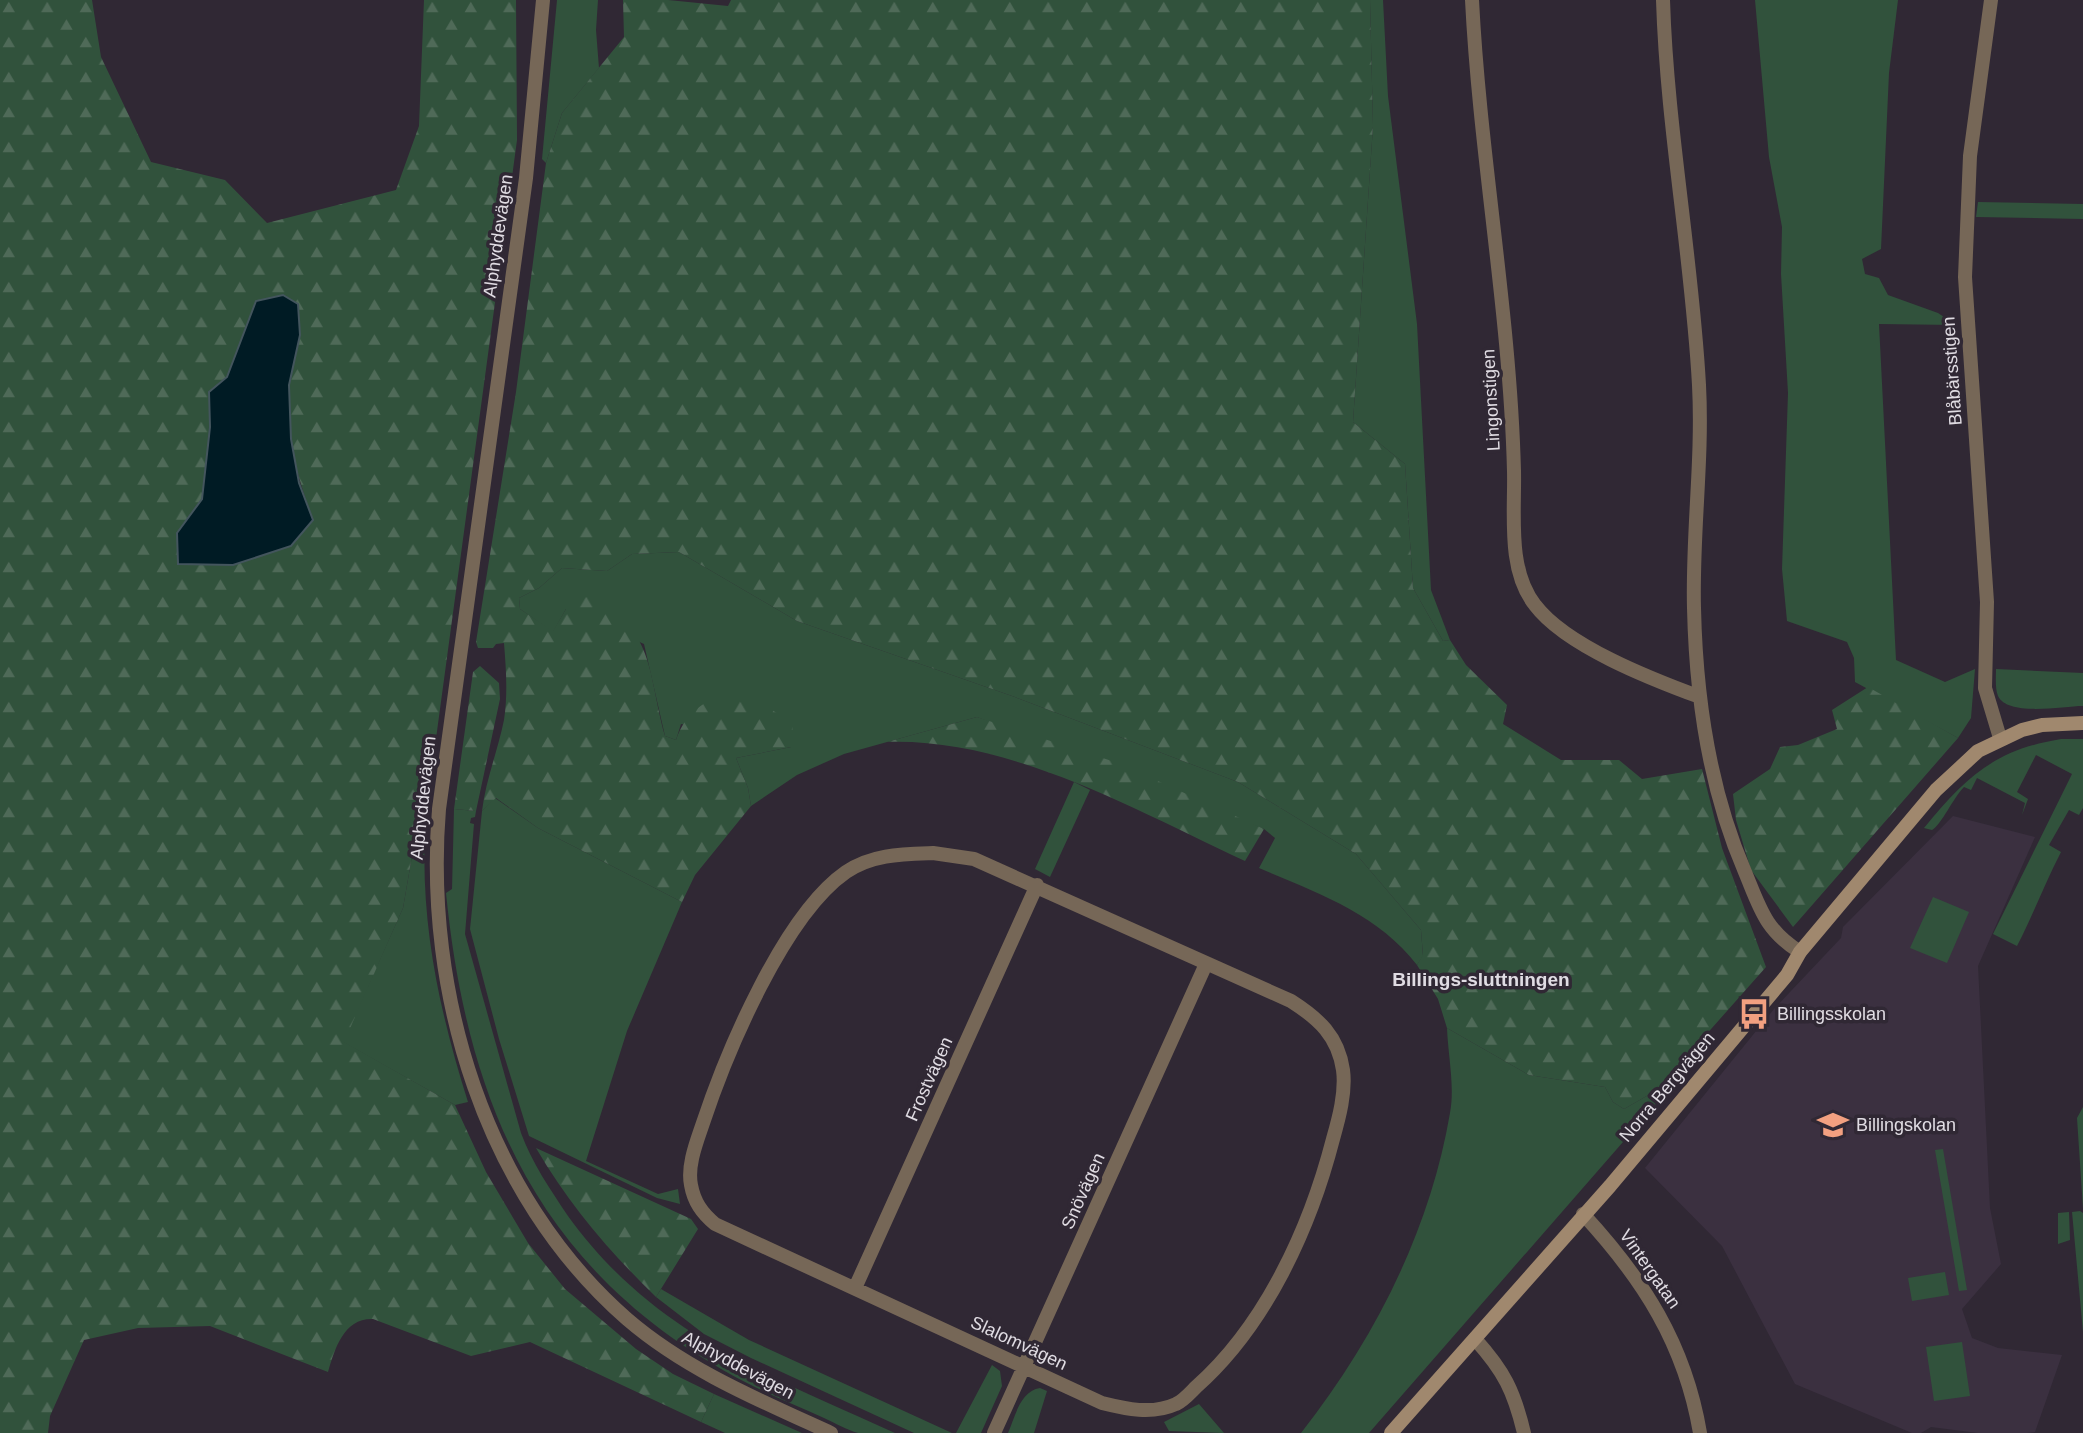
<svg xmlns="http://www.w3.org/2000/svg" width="2083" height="1433" viewBox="0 0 2083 1433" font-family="Arial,sans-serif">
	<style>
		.built { fill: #3b3040 }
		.green { fill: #31523c }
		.forest { fill: url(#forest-firs); fill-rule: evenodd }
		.water { fill: #001b24; stroke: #43555d; stroke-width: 2 }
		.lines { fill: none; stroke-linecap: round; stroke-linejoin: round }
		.street { stroke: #766757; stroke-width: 14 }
		.secondary { stroke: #a0886e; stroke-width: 14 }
		.labels { text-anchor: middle; stroke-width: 7; stroke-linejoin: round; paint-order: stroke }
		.street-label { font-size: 18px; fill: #e0dce3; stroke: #302834 }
		.poi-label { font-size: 18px; fill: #e0dce3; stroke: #302834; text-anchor: start }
		.neighbourhood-label { font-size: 19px; font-weight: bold; fill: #e0dce3; stroke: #302834 }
	</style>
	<defs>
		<pattern id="forest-firs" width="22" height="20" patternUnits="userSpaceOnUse" patternTransform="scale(1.75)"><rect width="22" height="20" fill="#31523c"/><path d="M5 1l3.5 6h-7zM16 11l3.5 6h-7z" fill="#4f6a58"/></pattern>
	</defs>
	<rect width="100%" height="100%" fill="#302834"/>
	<path class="built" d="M1953,816L2035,837L1978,966L1990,1208L2001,1264L1962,1309L1972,1338L1998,1348L2062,1355L2035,1432L2027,1433H1978L1931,1427L1921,1433H1912L1795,1384L1722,1246L1645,1168L1774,1009L1841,938L1843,927Z"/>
	<path class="green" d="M557,0H598L596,30L599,68L562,113L546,163L542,159Z
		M1370,0H1383L1388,96L1417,324L1431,590L1450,640L1443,641L1413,588L1405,464L1353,422L1373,126Z
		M1755,0H1898L1889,73L1881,249L1862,259L1865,274L1879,278L1888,295L1938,313L1956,325L1879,324L1896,660L1945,682L1975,669L1971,718L1958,738L1855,682L1854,658L1847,642L1787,621L1782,569L1788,393L1781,274L1782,227L1769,157Z
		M1978,202L2083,204V219L1976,217Z
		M679,552L797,621L1015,697L1238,782L1356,854L1421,930L1423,956L1417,965C1377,913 1317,893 1259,868L1275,838L1264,829L977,717L844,754L797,775L751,806L748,788L736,758L791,747L681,724L676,740L665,736L644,644L566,609L553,632L520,609L519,598L539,588L562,568L607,571L632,554Z
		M1996,669L2083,673V706C2063,706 2008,717 1998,696C1995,689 1996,677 1996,669Z
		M2061,739H2083V808L2079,815L2069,810L2049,845L2061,852C2045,883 2033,915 2017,946L1993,934L2072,774L2036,755L2017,792L2028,799L2022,815L2025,803L1977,778L1971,790L1964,787C1953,798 1942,824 1932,830L1924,828C1966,777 1994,750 2061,739Z
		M1074,782L1090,790L1050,877L1035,869Z
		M495,798L538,828L682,902L627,1031L586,1161L658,1194L678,1189L680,1204L657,1198L529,1136L499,1039L470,929L482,811Z
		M421,804L427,805C417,908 437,1004 468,1102L455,1105L343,1042L403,908Z
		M454,809L476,811L475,817L471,818L470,823L474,824L465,934L521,1133C532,1163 550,1189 568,1216C653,1334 768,1375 895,1433C884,1433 869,1433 858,1433C847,1430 835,1423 824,1418C798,1406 772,1396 747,1383C544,1278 468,1113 446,893L452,889Z
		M1933,897L1969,912L1947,963L1910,948Z
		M1447,1028L1529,1075L1605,1087L1613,1102L1624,1109L1657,1090V1103L1369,1433H1301C1374,1340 1430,1231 1450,1113C1455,1087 1448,1055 1447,1028Z
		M2083,1107V1209L2077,1118Z
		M1943,1149L1967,1290L1959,1291L1935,1150Z
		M2080,1211L2083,1213V1332L2072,1212Z
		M2069,1212L2070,1240L2058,1244V1213Z
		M1945,1272L1949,1295L1912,1301L1908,1278Z
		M661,1289L749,1340L952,1433H914L751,1358L704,1334L656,1297Z
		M1962,1342L1970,1396L1934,1401L1926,1347Z
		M992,1365L1000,1371L1002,1386L981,1433H956Z
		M1040,1388L1047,1391L1034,1433H1008C1015,1417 1020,1391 1040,1388Z
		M714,1394L802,1433H725L701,1422Z
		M1199,1404L1224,1433L1169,1431L1164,1422Z"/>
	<path class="forest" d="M0,0H92L101,57L151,162L225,180L267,223L396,190L419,126L424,0H516L517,140L427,805L421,804L403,908L344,1042L455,1105L486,1172L528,1243L565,1289L636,1349L673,1374L714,1394L701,1422L530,1342L471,1356L373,1319C344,1318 335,1348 328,1372L210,1326L138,1328L84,1340L50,1416L48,1433H0ZM256,301L300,335C296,351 291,367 289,383C282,428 298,478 313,520L177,533L202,499L210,427L209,392L227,377Z
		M623,0H668L728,6L731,0H1370L1373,126L1353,422L1405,464L1413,588L1443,641L1450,640L1466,665L1507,705L1503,724L1561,760H1619L1642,779L1702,769L1722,848L1766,967L1657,1090L1624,1109L1613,1102L1605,1087L1529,1075L1447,1028L1438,999L1417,965L1423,955L1421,930L1356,854L1238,782L1015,697L797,621L679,552L632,554L607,571L562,568L539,588L519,598L520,609L553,631L566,609L591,594C656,634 647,670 665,736L676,740C687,707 716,690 750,698C765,702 781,717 793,725L791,747L736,758L748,788L751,806L695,875L682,902L538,828L496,798L482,811C486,779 498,750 504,720C508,694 506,668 504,643L496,644L493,648H478L476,642L516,392L546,163L562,113L624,37Z
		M480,666L499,683L500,699L476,811L454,809L473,672Z
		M1868,687L1958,738L1793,927L1751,870L1736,820L1733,794L1770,769L1780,747L1798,745L1837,729L1832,710Z
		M977,717L1118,763L1264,829L1245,861C1135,810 1011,738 887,742Z
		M536,1148L691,1219L698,1229L656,1297C608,1250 570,1206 536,1148Z"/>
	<path class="water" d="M283,295L298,304L300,335L289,385L291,439L299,483L313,520L291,546L233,565L178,564L177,533L202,499L210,427L209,392L227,377L256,301Z"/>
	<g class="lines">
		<path class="street" d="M543,0L526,178L439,809C424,993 485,1195 627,1319C686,1370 761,1401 831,1433
			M1472,0C1480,158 1510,313 1514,471C1515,513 1507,570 1535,605C1566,646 1651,679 1700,697
			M1663,0C1667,129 1692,256 1699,385C1703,460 1692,534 1694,608C1696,698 1709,789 1745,872C1760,908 1765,930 1800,952
			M1991,0L1970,156L1965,277L1987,602L1985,688L2000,738
			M933,853L974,859L1291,1001C1319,1019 1338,1036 1343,1070C1346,1092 1339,1118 1333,1139C1310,1228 1266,1325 1196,1387C1190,1393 1183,1401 1176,1404C1152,1415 1126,1409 1102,1403L715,1224C702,1213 694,1202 691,1185C687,1165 697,1141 703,1123C727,1051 784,915 846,872C872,854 903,854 933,853Z
			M1583,1214C1643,1279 1685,1344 1700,1433
			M855,1288L1037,885
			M1475,1339C1504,1371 1514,1391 1524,1433
			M994,1433L1206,964"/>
		<path class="secondary" d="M1391,1433L1610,1186L1787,975L1800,952L1936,790L1978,751L2022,730L2042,725L2083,723"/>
	</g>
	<defs>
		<symbol id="bus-bare" viewBox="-9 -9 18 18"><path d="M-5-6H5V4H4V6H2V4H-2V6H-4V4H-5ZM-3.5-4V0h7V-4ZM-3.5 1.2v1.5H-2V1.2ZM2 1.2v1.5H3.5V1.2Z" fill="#f2a080" stroke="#302834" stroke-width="2.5" paint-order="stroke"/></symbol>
		<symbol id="school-bare" viewBox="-9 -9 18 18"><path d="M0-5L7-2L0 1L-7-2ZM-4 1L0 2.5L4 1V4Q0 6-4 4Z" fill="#f2a080" stroke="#302834" stroke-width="2.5" paint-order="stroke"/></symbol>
	</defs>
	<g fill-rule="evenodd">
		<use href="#bus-bare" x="1732" y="992" width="44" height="44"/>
		<use href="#school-bare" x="1811" y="1103" width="44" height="44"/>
	</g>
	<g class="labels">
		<g class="street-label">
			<text transform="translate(498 236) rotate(-82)" y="6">Alphyddevägen</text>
			<text transform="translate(1952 371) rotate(-94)" y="6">Blåbärsstigen</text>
			<text transform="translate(1491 400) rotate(-93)" y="6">Lingonstigen</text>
			<text transform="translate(423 798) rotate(-84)" y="6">Alphyddevägen</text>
			<text transform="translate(929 1079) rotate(-66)" y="6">Frostvägen</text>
			<text transform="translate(1667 1087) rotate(-50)" y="6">Norra Bergvägen</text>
			<text transform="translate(1083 1191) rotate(-66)" y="6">Snövägen</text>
			<text transform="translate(1650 1269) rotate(55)" y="6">Vintergatan</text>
			<text transform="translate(1019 1343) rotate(25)" y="6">Slalomvägen</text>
			<text transform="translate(738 1365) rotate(28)" y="6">Alphyddevägen</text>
		</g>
		<g class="poi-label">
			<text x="1777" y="1020">Billingsskolan</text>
			<text x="1856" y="1131">Billingskolan</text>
		</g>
		<g class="neighbourhood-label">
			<text x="1481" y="986">Billings-sluttningen</text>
		</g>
	</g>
</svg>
